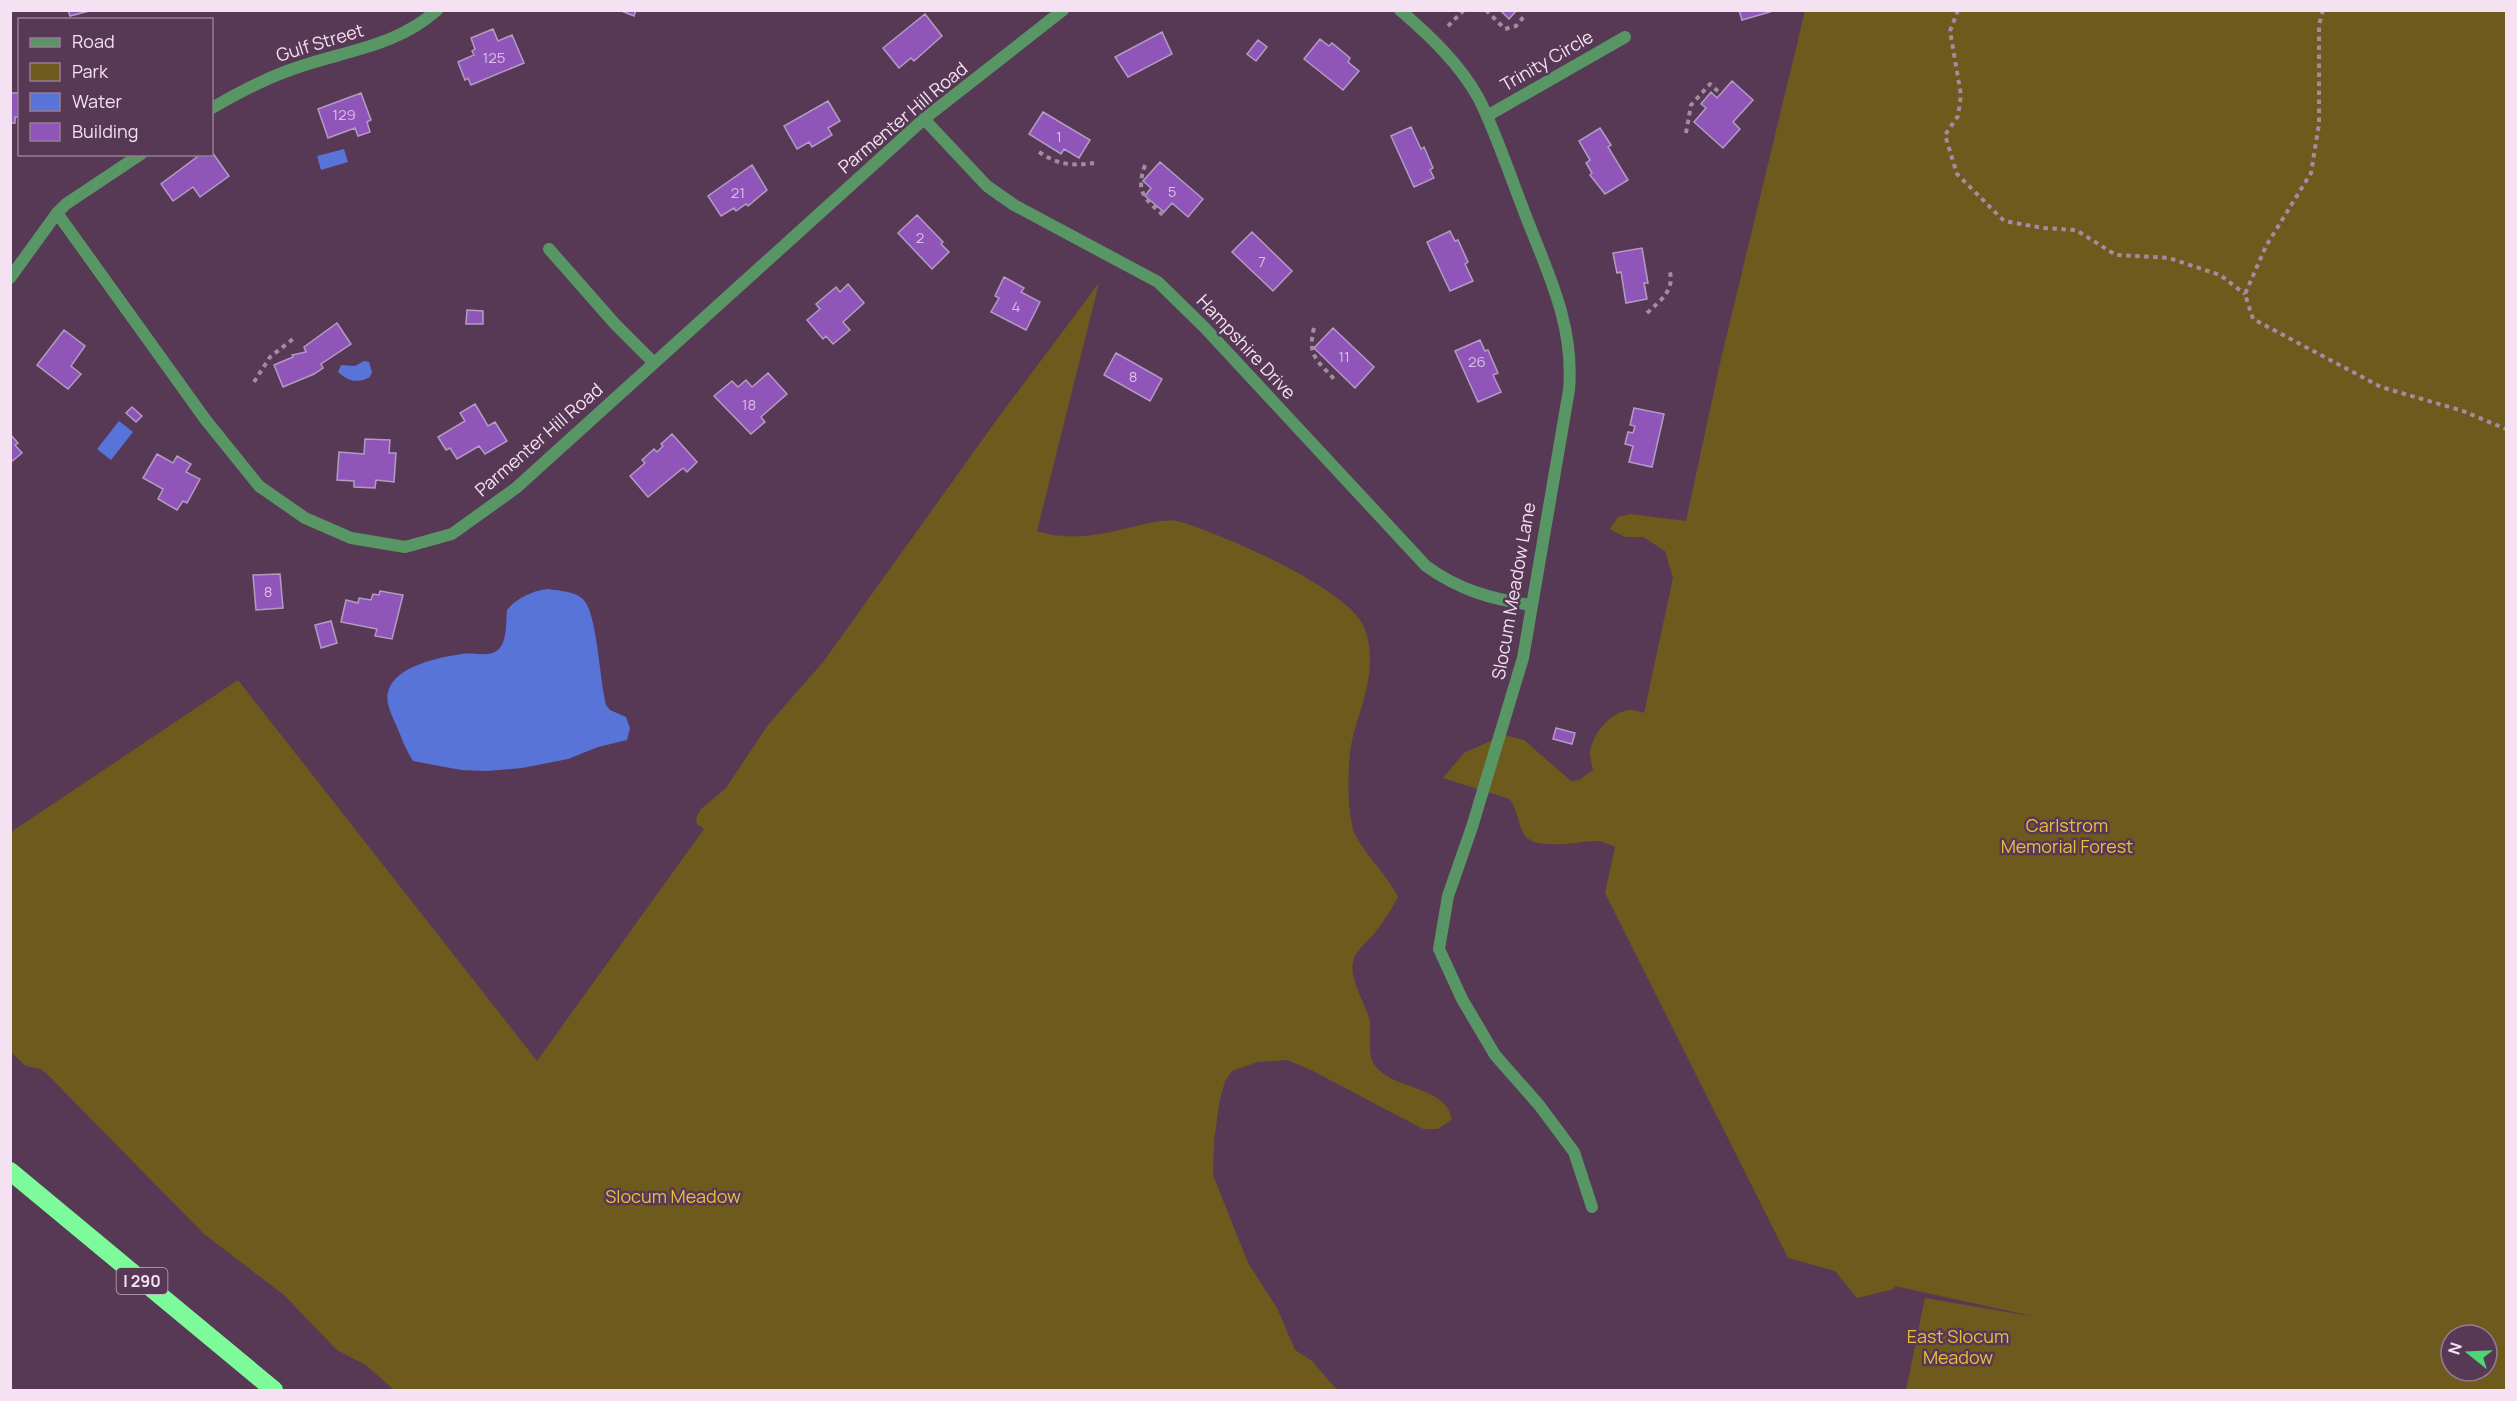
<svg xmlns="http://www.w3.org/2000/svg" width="2517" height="1401" viewBox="0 0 2517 1401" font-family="Manrope,sans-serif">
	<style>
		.green { fill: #6f5a1e; fill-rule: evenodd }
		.water { fill: #5874d9 }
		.building { fill: #9055b8; stroke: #b29cc4; stroke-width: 1.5 }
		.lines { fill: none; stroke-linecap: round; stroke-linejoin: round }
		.path { stroke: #a48ba2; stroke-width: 4; stroke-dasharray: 4.5 4.5; stroke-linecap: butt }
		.minor { stroke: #589665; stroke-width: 12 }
		.motorway { stroke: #7dfb9b; stroke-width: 18 }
		.labels { text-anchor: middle; stroke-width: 5; stroke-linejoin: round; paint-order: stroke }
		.number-label { font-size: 15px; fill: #dbbee4 }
		.shield { fill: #583955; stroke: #c5afc3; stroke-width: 1.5 }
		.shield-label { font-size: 16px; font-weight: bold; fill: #f4e1f2 }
		.street-label { font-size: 18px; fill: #f4e1f2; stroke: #583955 }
		.park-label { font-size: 18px; fill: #eabf3b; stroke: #583955 }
	</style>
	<rect width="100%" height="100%" fill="#583955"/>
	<path class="green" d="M1805,11H2506V1390H1906L1925,1298L2036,1317L1895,1286L1894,1289L1857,1298L1835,1271L1788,1258L1605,893L1615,847C1609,844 1603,841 1597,841C1579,841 1534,852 1524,834C1518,823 1517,810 1510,799L1443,778L1464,753L1504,735L1524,740L1571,781L1579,780L1593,770C1592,765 1591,760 1590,755C1590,737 1610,711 1630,710C1634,710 1640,712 1644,713L1673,578L1665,551L1643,537H1625L1610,529L1618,517L1630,514L1686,521L1721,359ZM2451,1335H2487V1371H2451Z
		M1099,283L1037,531C1070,542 1104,534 1136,526C1150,523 1167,518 1181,522C1223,535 1346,587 1364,627C1371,643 1371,664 1368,681C1364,705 1353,728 1350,752C1348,774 1347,802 1352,825C1355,845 1388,875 1398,897C1391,911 1383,922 1373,935C1367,941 1359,949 1355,956C1346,975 1364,1000 1369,1018C1373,1033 1365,1053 1376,1067C1395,1090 1446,1086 1452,1119L1438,1129H1423L1313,1071L1287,1060L1257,1062L1232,1071L1225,1081L1219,1104L1214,1141L1213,1175L1248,1263L1277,1308L1295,1350L1312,1361L1337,1390H394L366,1365L337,1350L284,1295L204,1234L47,1074L41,1069L26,1066L11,1052V832L238,680L537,1061L704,829L697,824L696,818L701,809L726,788L768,725L824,661L998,418Z"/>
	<path class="water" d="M344,149L348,162L321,170L317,156Z
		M364,361L369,362L372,372L370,377C357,384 348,381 338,372L341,365L355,366Z
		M119,421L133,432L111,460L97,449Z
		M547,589C560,591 579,591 586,603C597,620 600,681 606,705L610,710L626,717L630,728L627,740L598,747L568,759L522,768L487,771L461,770L413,761C406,750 402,739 397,727C393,717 385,704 388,692C394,666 440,657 462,654C474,652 487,658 498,650C507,643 506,622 507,610C517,598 532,591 547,589Z"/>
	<path class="building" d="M68,10H93L70,16Z
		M619,10H636L634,16Z
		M1500,10H1517L1509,19Z
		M1739,10H1770V12L1742,20Z
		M925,14L942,36L914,61L911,58L899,68L883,48Z
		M493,29L498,41L512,35L524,63L471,85L468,78L465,80L458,62L474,55L472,51L475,49L471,38Z
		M1162,32L1172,54L1128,77L1115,57Z
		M1320,39L1329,46L1332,43L1350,58L1348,62L1359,71L1343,90L1304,59Z
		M1258,40L1267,47L1256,61L1247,54Z
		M1732,81L1753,100L1733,122L1740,129L1723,148L1694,122L1706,108L1701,104L1711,92L1717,98Z
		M10,93H20V117H15V123H10Z
		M361,93L371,120L367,122L370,132L358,136L355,128L328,138L318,109Z
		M828,101L840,121L828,128L832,135L812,147L809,142L797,149L784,126Z
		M1043,112L1090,140L1079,158L1064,149L1061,154L1029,134Z
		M1411,127L1421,149L1424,147L1433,168L1430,170L1434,178L1414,187L1391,136Z
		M1600,128L1611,145L1608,147L1628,180L1605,194L1590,175L1592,173L1586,163L1590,160L1579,141Z
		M212,152L229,176L200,197L193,187L173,201L161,184L201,154H212Z
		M1160,162L1203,199L1188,217L1172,203L1164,212L1145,196L1151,188L1143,181Z
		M752,165L767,190L748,206L746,204L736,211L734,208L721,216L708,196Z
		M917,215L943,242L941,244L949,252L932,269L898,233Z
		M1450,231L1455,241L1458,240L1468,262L1465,264L1473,281L1450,291L1427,242Z
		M1252,232L1292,271L1273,291L1232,252Z
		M1642,248L1648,283H1644L1647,299L1626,303L1621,272L1617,273L1613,253Z
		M1004,277L1024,288L1021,292L1040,302L1026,330L991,312L999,298L995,296Z
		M848,284L864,303L843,322L850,330L833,344L826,336L823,339L807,320L820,309L816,304L836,287L840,292Z
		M467,310L483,311V324H466Z
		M337,323L351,344L321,364L323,368L314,374L283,387L274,365L293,357L292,355L306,352L304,347Z
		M1333,328L1374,367L1355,388L1314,348Z
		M64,330L85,346L71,366L81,374L68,389L37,365Z
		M1480,340L1485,351L1488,350L1498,373L1493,375L1501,392L1478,402L1455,351Z
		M1116,353L1162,379L1150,401L1104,375Z
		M768,373L787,394L761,417L765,422L751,434L714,396L732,381L738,387L746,380L752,387Z
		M475,404L488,426L495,422L507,441L485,454L479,446L457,459L450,448L446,450L438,437L465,421L460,413Z
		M132,407L142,416L136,422L126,413Z
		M1634,408L1664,414L1652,467L1629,462L1633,446L1625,444L1628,432L1633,433L1635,426L1630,425Z
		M10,434L18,443L15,445L22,453L10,463Z
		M672,434L697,462L687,472L683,468L648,497L630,476L645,463L642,460L654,449L657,452L663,446L661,444Z
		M365,439L390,440L389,453H396L394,482L376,480L375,488L354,487V481L337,480L339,452L364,454Z
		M157,454L173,463L177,456L191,464L186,472L200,479L187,503L183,501L177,510L158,499L163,489L143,478Z
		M280,574L283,608L256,610L253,575Z
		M380,591L403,595L392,639L375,636L377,629L341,622L346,600L358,603L359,598L371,600L373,594L379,595Z
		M331,621L337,643L321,648L315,625Z
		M1556,728L1575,733L1572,744L1553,739Z"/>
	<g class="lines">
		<path class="path" d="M1486,10L1505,29L1516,26L1526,14
			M1958,10L1950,31L1961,95L1958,116L1945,135L1957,174L2004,221L2043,228L2076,230L2116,255L2169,258L2220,275L2245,294
			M2323,10L2319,25V124L2311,173L2266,246L2245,294L2253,319L2381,387L2463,411L2506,429
			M1448,26L1464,10
			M1686,133L1691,105L1710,84L1721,94
			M1039,152C1058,165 1072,166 1094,163
			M1145,165C1135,194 1145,198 1165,217
			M1647,313C1661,300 1674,291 1670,272
			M1314,328C1307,356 1317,360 1335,380
			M254,382L270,357L293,339"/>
		<path class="minor" d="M1400,10C1430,36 1460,64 1479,99C1496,133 1508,170 1522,206C1545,268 1575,322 1569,390L1523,658L1472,827L1448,896L1439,949L1462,999L1495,1055L1539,1105L1574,1152L1592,1207
			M212,108C236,94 262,80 290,70C341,51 395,48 437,10
			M1487,116L1625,37
			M924,119L987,186L1014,205L1158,282L1205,328L1426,566C1459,590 1491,599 1531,605
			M57,213L205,419L259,486L305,518L351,538L405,547L452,534L516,488L924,119L1063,10
			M549,249L615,324L654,363
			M10,278L57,213L66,204L141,154"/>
		<path class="motorway" d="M10,1171L274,1390"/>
	</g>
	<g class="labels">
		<g class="number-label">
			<text x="494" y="63">125</text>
			<text x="344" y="120">129</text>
			<text x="1059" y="142">1</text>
			<text x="1172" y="197">5</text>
			<text x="738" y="198">21</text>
			<text x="920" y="243">2</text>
			<text x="1262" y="267">7</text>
			<text x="1016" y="312">4</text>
			<text x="1344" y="362">11</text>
			<text x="1477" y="367">26</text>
			<text x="1133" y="382">8</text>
			<text x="749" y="410">18</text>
			<text x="268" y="597">8</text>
		</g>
		<rect class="shield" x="116.5" y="1268" width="51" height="26" rx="4.5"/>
		<g class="shield-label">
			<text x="142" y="1287">I 290</text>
		</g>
		<g class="street-label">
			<text transform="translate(320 43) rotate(-17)" y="6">Gulf Street</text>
			<text transform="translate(1547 61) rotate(-30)" y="6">Trinity Circle</text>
			<text transform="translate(903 118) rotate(-40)" y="6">Parmenter Hill Road</text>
			<text transform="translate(1246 347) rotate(47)" y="6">Hampshire Drive</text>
			<text transform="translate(539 440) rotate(-41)" y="6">Parmenter Hill Road</text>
			<text transform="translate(1514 591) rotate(-80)" y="6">Slocum Meadow Lane</text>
		</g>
		<g class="park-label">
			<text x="2067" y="832">Carlstrom<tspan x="2067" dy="21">Memorial Forest</tspan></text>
			<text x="673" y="1203">Slocum Meadow</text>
			<text x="1958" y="1343">East Slocum<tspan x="1958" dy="21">Meadow</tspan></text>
		</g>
	</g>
	<rect width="2517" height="1401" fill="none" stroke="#f4e1f2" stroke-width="24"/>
	<rect x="18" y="18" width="195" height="138" fill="#583955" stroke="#967c94" stroke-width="1.5"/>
	<rect x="30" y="38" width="30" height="9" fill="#589665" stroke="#967c94" stroke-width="1.5"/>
	<text x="72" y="48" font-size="18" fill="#f4e1f2">Road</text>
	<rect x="30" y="63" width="30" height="18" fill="#6f5a1e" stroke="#967c94" stroke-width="1.5"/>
	<text x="72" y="78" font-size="18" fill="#f4e1f2">Park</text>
	<rect x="30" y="93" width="30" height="18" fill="#5874d9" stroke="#967c94" stroke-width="1.5"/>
	<text x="72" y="108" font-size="18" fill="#f4e1f2">Water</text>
	<rect x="30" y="123" width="30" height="18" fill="#9055b8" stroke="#967c94" stroke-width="1.5"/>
	<text x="72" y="138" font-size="18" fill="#f4e1f2">Building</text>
	<g transform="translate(2469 1353) rotate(288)"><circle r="28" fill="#583955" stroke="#967c94" stroke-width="1.5"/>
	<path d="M0-4.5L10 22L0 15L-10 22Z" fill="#4fd675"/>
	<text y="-9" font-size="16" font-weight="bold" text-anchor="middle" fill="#f4e1f2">N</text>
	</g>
</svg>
